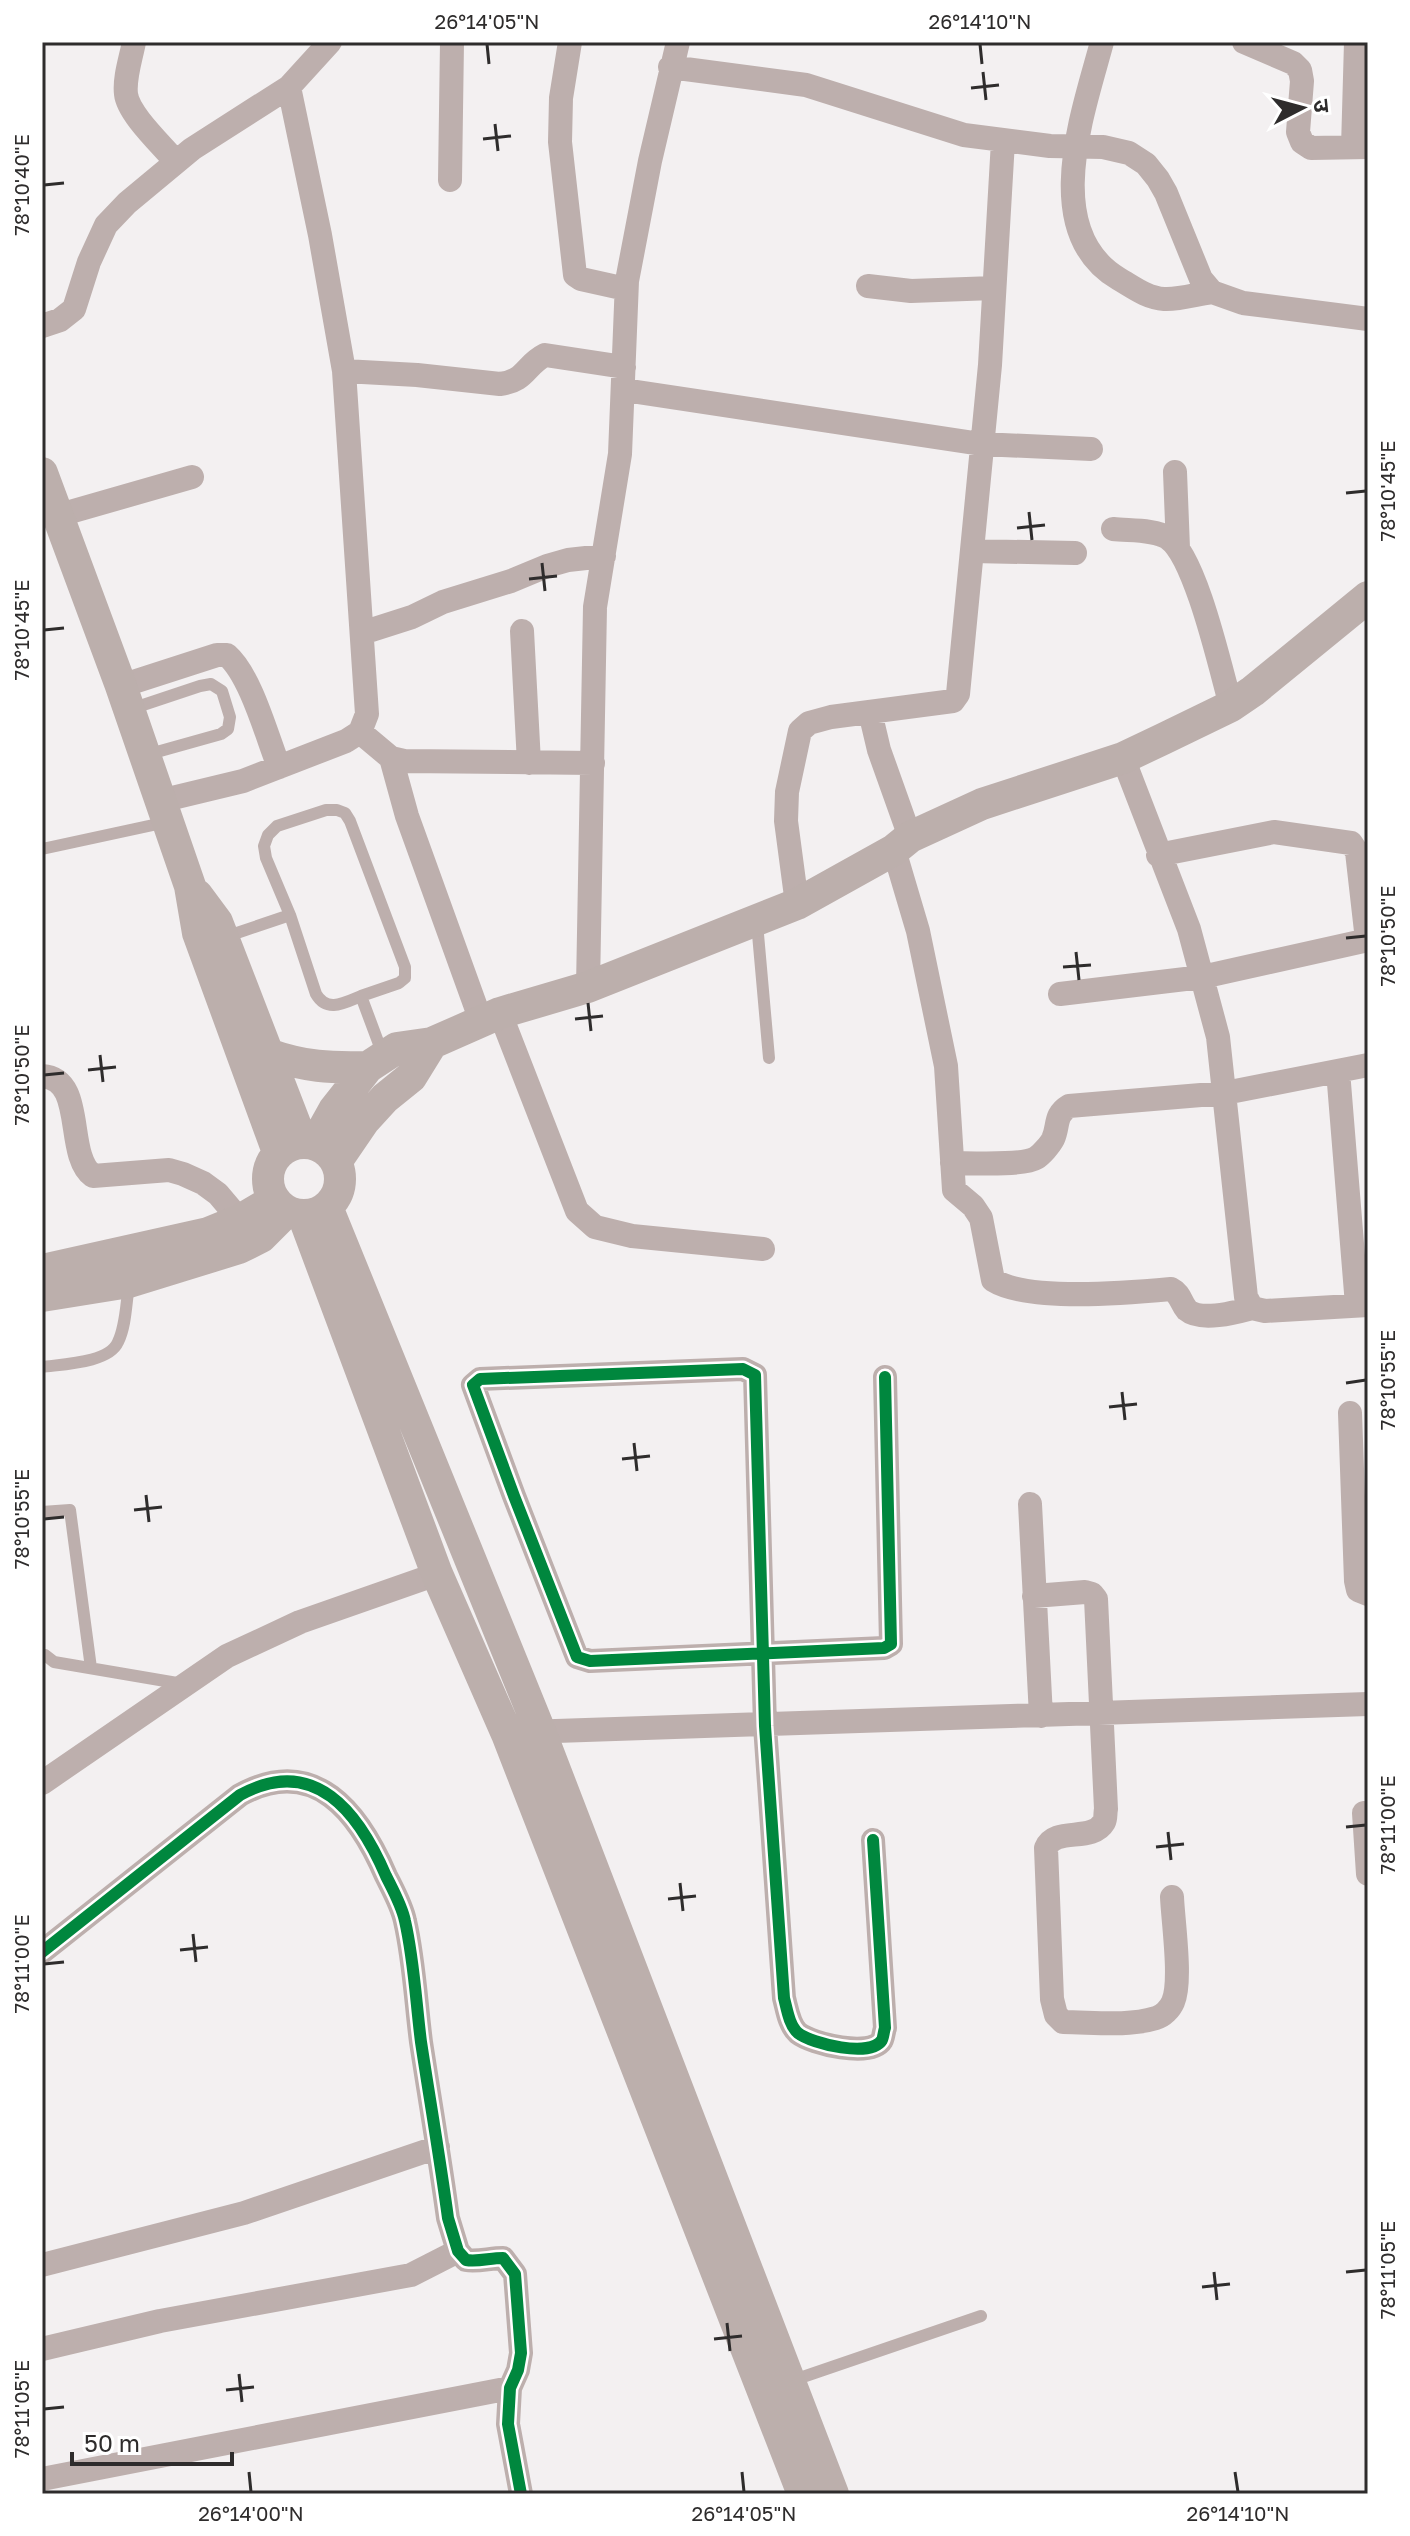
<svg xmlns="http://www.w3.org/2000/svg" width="1410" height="2536" viewBox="0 0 1410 2536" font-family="'Golos Text','Noto Sans Devanagari',sans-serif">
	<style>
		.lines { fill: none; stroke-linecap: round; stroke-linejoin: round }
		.service { stroke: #bdafad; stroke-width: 12 }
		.minor { stroke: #bdafad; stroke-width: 24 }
		.secondary { stroke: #bcafac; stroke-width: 32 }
		.cycleway-casing { stroke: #fff; stroke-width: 17 }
		.cycleway { stroke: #00873e; stroke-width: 12 }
		.ticks { fill: none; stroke: #2e2c2c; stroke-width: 3 }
		.neatline { fill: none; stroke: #2e2c2c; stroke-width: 3 }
		.ticks-label { font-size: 20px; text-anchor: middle; fill: #2e2c2c }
	</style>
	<rect width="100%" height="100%" fill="#f3f0f1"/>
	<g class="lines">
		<path class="service" d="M131,709L200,686L211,684L222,691L230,717L228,729L221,734L146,755
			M42,849L167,822
			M757,923L769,1058
			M225,937L290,915
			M361,996C344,1003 327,1013 316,994L290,915L266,858L264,846L268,835L277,826L326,810H337L345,813L350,821L405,967V978L399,983L361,996L383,1055
			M42,1367C63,1364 109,1363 118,1342C126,1326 126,1303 129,1285
			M42,1512L70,1510L91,1668
			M45,1655L54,1662L183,1684
			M791,2381L981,2316"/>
		<path class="minor" d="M134,42C131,58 124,78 126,94C128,114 163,146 176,162
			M570,42L561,98L560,142L575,275L581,279L626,289
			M1102,42C1083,113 1039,232 1119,279C1133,287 1147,298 1164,299C1179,300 1197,294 1212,292
			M1244,42L1293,63L1300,70L1302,81L1298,132L1302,142L1311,148L1368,147
			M670,67L806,85L964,135L1050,146L1103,147L1129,153L1146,164L1158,179L1166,193L1201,279L1212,292L1243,303L1368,319
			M1353,147L1356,42
			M450,180L452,42
			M868,286L911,291L994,288
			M42,326L60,320L74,309L89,262L106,225L127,203L192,149L289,87L330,42
			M344,371L417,375L500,384C526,381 525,365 545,355L624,367
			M624,390L981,444L1091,449
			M1175,472L1178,548
			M56,516L192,477
			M1113,529C1129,531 1154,529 1168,538C1196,557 1221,671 1231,706
			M972,551L1075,553
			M522,631L529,763
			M362,633L412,617L443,602L511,581L547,566L568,560L604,556
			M121,686L217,655H227C251,676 267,737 279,767
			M870,712L879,750L910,837
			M360,732L391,758L404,761L593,763
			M391,758L407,816L481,1021
			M1123,758L1189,929L1218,1037L1246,1297L1252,1308L1265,1311L1368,1305
			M160,801L243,781L346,741L360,732L367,714L344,371L320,235L289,87
			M894,850L918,931L946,1066L954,1190L973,1206L981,1218L993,1280C1028,1302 1128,1293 1171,1289C1181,1294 1180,1302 1187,1310C1201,1322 1237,1312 1252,1308
			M1158,855L1274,832L1351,843L1357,852L1367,940
			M797,904L786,821L787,792L800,731L809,723L831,717L953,701L958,694L990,365L1003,141
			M588,987L595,607L620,454L627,281L650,161L678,42
			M1060,994L1202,977L1368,940
			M500,1013L577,1211L595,1227L632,1236L763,1249
			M1338,1071L1357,1305
			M42,1076C87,1079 64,1154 93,1176L169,1170L183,1174L203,1183L218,1194L240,1220
			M952,1163C969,1163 1023,1166 1036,1158C1041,1155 1050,1145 1053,1139C1059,1126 1054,1115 1069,1106L1225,1093L1368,1065
			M1350,1413L1356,1581L1358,1590L1368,1594
			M1030,1504L1041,1716
			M1034,1596L1085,1592L1092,1594L1096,1599L1106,1809C1105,1813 1106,1818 1104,1822C1092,1843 1055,1826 1046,1848L1052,1999L1056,2015L1063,2022C1092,2022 1127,2027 1156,2018C1163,2016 1170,2009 1173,2002C1182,1982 1173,1921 1172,1897
			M526,1732L1368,1704
			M42,1783L227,1656L300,1622L437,1574
			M1364,1813L1368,1874
			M873,1840L885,2028C884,2030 883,2039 882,2040C871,2058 812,2044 798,2033C789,2025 787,2009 784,1998L765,1726L755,1375L743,1369L480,1379L473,1385L514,1496L577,1657L590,1661L884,1648L891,1644L885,1377
			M42,1952L240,1795C315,1754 359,1813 386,1876C393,1890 402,1906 405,1921C414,1960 416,2003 421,2042C430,2101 440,2159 448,2218L458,2251L466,2260C478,2262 490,2258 503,2258L515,2274L521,2353L518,2370L510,2388L508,2424L521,2494
			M42,2265L244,2213L438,2147
			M42,2349L160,2321L411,2275L458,2251
			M42,2479L510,2388"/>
		<path class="secondary" d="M42,473L121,686L190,886L198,933L278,1152
			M197,895L217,922L302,1142
			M268,1054C305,1067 330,1068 368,1067
			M268 1179a36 36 0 1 1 72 0a36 36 0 1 1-72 0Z
			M315,1144L334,1110L368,1067L397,1048L432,1043L500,1013L588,987L797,904L894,850L910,837L982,804L1123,758L1163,739L1231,706L1253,691L1368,597
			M336,1162L364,1121L385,1098L411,1077L432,1043
			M327,1207L540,1731L833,2494
			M303,1215L437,1574L507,1734L803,2494
			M42,1270L208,1233L240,1220L274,1200
			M42,1296L129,1282L239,1248L261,1237L287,1211"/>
		<defs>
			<path id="cycleway" d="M873,1840L885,2028C884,2030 883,2039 882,2040C871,2058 812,2044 798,2033C789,2025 787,2009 784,1998L765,1726L755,1375L743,1369L480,1379L473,1385L514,1496L577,1657L590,1661L884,1648L891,1644L885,1377
				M42,1952L240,1795C315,1754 359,1813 386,1876C393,1890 402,1906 405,1921C414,1960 416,2003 421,2042C430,2101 440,2159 448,2218L458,2251L466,2260C478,2262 490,2258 503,2258L515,2274L521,2353L518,2370L510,2388L508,2424L521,2494"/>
		</defs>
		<use href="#cycleway" class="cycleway-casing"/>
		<use href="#cycleway" class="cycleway"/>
	</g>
	<path class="ticks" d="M487,44L489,64M980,44L982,64M983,72L986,100M971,88L999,85M495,124L498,151M483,139L511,136M44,185L64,183M1346,493L1366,491M1029,512L1032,540M1017,528L1045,525M542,563L545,591M529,579L557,576M44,630L64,628M1346,938L1366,936M1076,952L1079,980M1063,967L1091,965M588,1003L591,1031M575,1019L603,1016M100,1055L103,1082M88,1070L116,1067M44,1075L64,1073M1346,1383L1366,1380M1122,1392L1125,1420M1109,1407L1137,1404M634,1443L637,1471M622,1459L650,1456M146,1495L149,1522M134,1510L162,1507M44,1519L64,1517M1346,1827L1366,1825M1168,1832L1171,1860M1156,1847L1184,1844M680,1883L683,1911M668,1899L696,1896M193,1934L196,1962M180,1950L208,1947M44,1964L64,1962M1214,2272L1217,2300M1346,2272L1366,2270M1202,2287L1230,2284M727,2323L730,2351M714,2339L742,2336M239,2374L242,2402M226,2390L254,2387M44,2409L64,2407M249,2472L251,2492M742,2472L744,2492M1235,2472L1238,2492"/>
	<rect width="1410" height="2536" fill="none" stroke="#ffffff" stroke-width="88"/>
	<g transform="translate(1302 108) rotate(84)" stroke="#ffffff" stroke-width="6" paint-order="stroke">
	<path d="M0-6L14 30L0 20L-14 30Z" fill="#2e2c2c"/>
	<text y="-12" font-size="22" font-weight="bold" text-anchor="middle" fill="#2e2c2c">उ</text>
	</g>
	<path d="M72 2452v12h160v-12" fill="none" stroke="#2e2c2c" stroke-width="4"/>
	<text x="84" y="2452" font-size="24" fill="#2e2c2c" stroke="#ffffff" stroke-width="6" paint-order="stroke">50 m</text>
	<rect x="44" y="44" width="1322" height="2448" class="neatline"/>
	<g class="ticks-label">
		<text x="487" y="29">26°14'05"N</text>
		<text x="980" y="29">26°14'10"N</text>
		<text transform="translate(22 185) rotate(-90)" y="7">78°10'40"E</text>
		<text transform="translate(1388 491) rotate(-90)" y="7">78°10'45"E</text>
		<text transform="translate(22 630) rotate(-90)" y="7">78°10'45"E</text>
		<text transform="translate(1388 936) rotate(-90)" y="7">78°10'50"E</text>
		<text transform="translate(22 1075) rotate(-90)" y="7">78°10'50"E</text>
		<text transform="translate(1388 1380) rotate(-90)" y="7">78°10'55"E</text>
		<text transform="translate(22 1519) rotate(-90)" y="7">78°10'55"E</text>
		<text transform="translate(1388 1825) rotate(-90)" y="7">78°11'00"E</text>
		<text transform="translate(22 1964) rotate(-90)" y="7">78°11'00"E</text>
		<text transform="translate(1388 2270) rotate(-90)" y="7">78°11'05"E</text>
		<text transform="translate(22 2409) rotate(-90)" y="7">78°11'05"E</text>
		<text x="251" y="2521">26°14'00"N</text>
		<text x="744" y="2521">26°14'05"N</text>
		<text x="1238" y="2521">26°14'10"N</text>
	</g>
</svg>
